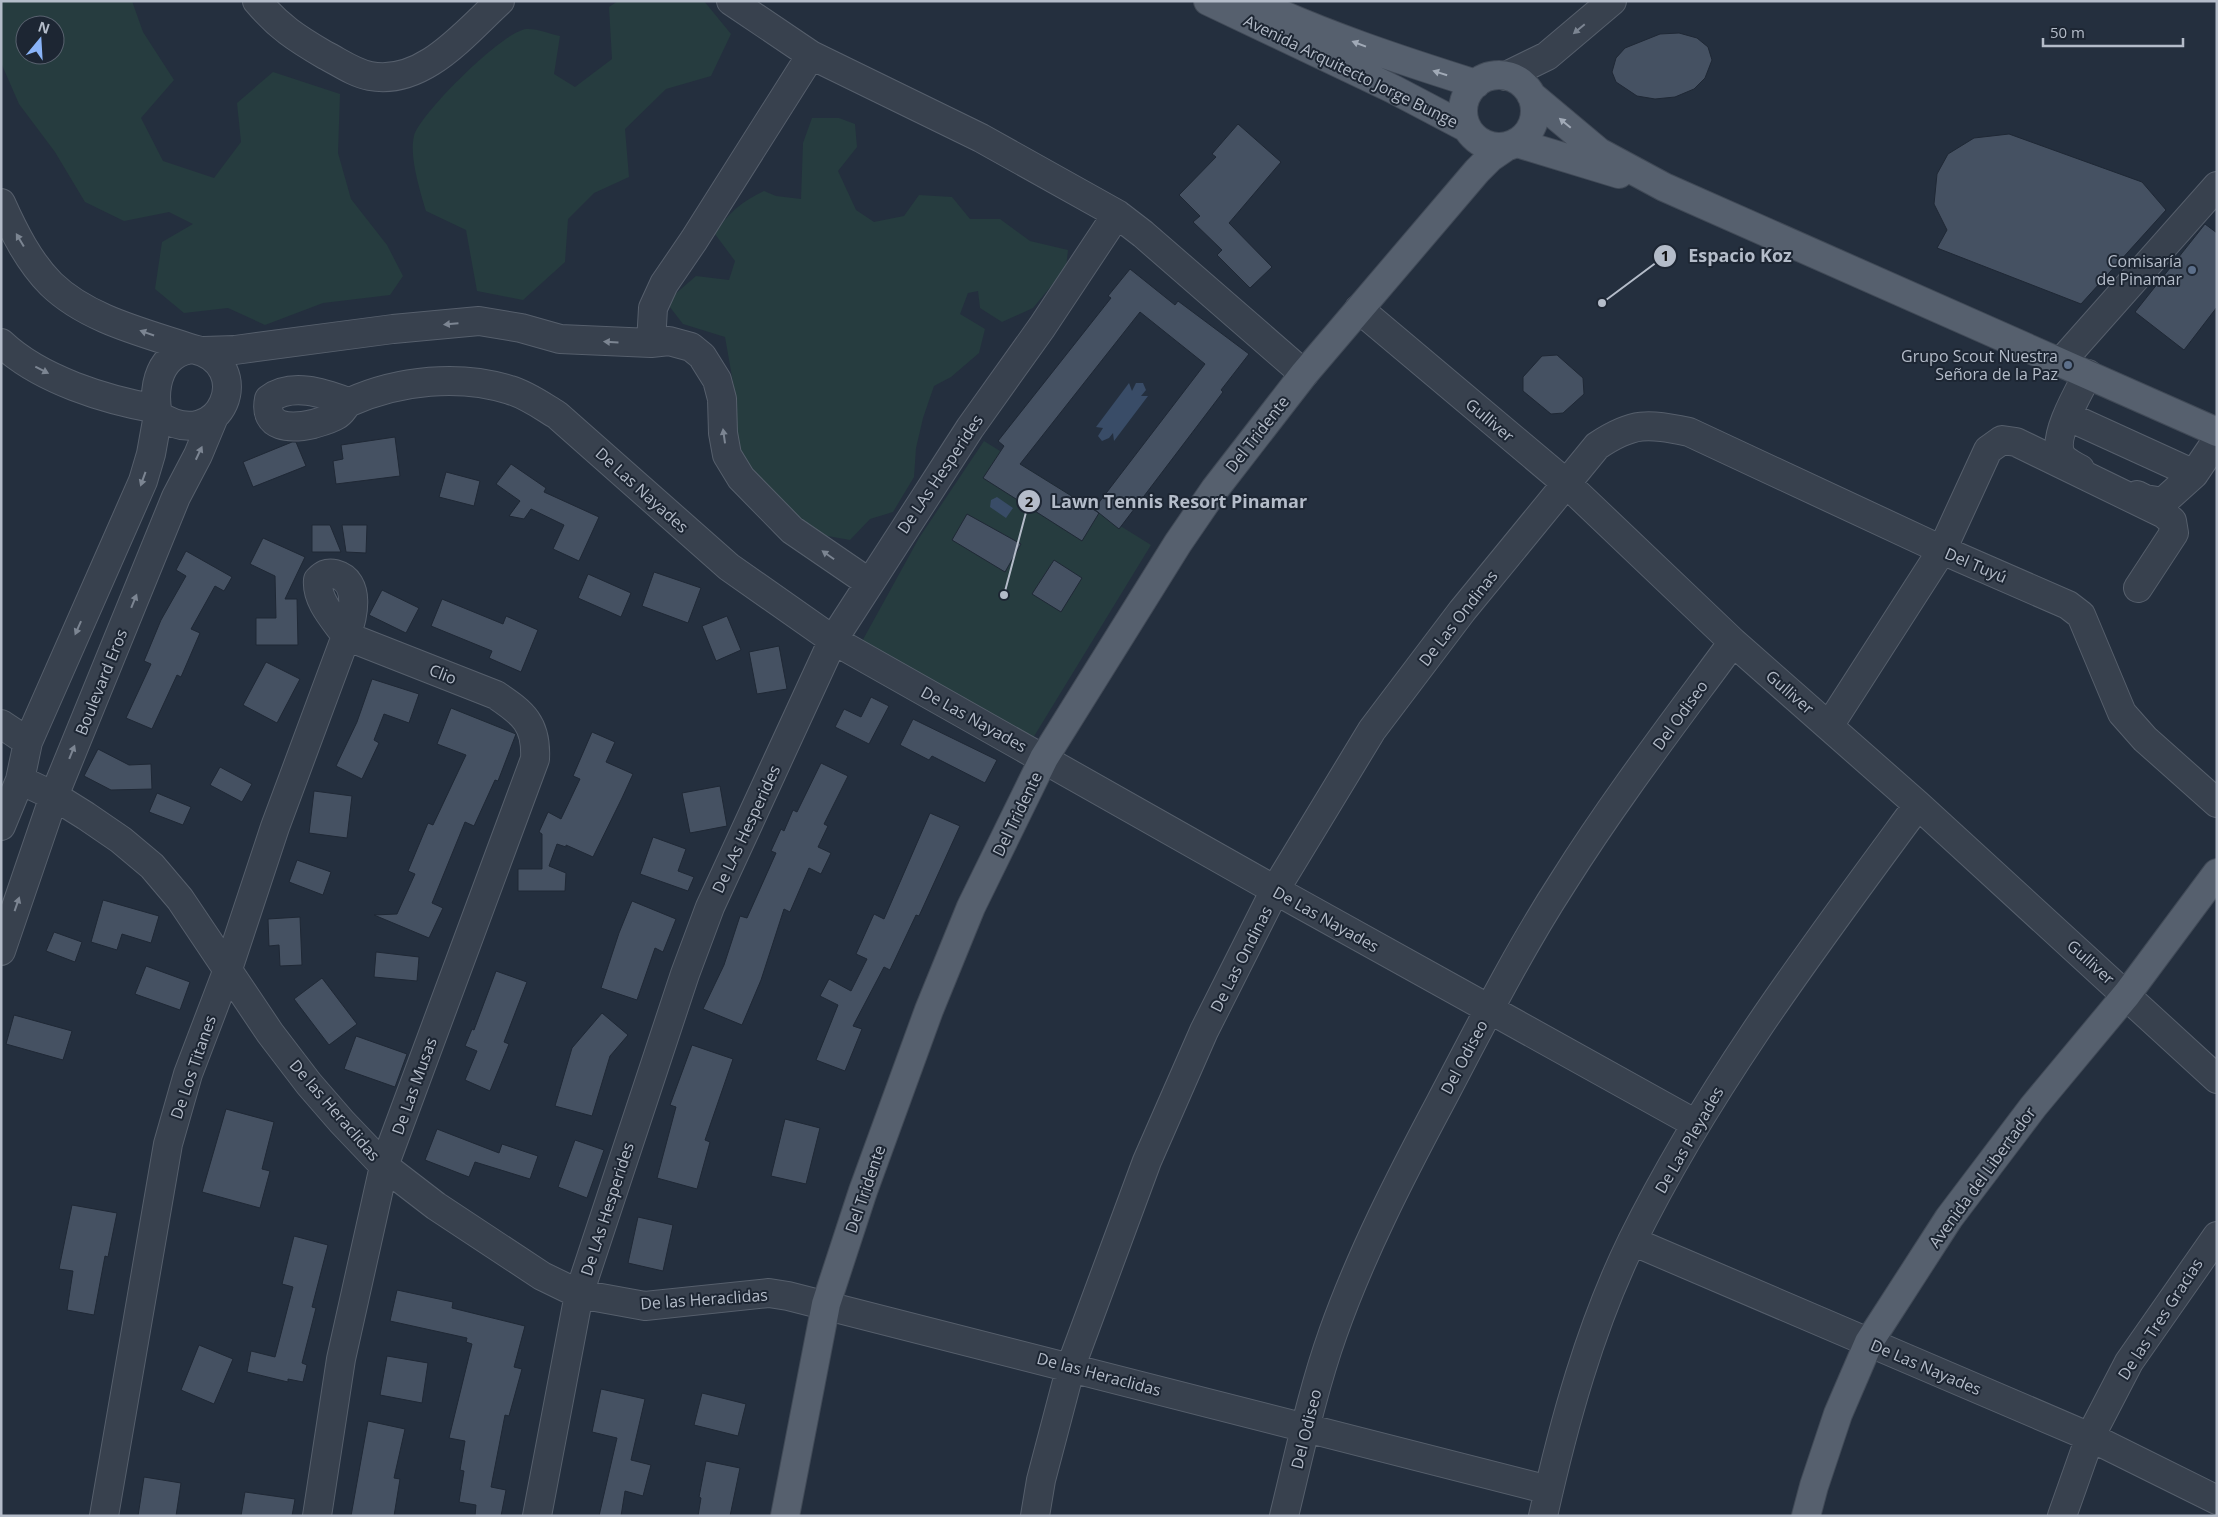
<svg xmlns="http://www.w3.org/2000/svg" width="2218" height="1517" viewBox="0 0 2218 1517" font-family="'Open Sans',sans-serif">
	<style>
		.green { fill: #263c3f; fill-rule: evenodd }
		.water { fill: #394c67 }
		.building { fill: #455162; stroke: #1f2835 }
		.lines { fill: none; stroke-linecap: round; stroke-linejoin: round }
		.minor-casing { stroke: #565f6c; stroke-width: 30 }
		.major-casing { stroke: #414a57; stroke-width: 30 }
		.minor { stroke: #38414e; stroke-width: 28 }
		.major { stroke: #56606e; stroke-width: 28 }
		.oneway { fill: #7c8592 }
		.oneway2 { fill: #a1aab7 }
		.service-dot { fill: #5c6f8a; stroke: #1d2633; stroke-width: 2 }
		.labels { text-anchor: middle; stroke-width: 4; stroke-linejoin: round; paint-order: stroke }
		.street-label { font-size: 16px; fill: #b4bcc9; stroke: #1d2633 }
		.poi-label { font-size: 16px; fill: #b4bcc9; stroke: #1d2633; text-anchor: end }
		.leader { fill: none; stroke: #b4bcc9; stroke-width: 2 }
		.callout-dot { fill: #b4bcc9; stroke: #1d2633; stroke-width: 2 }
		.mark-label { font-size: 15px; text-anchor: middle; font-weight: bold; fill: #111 }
		.callout-label { font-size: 18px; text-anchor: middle; font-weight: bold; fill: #b4bcc9; stroke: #1d2633; stroke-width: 4; stroke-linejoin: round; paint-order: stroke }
	</style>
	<rect width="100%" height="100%" fill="#242f3e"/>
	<path class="green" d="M1,1H132L143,32L174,80L141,118L163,161L214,178L241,142L237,103L273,72L340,94L338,153L351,199L387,245L403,276L390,295L323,303L265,325L228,308L184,313L155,289L162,242L193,224L169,212L124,221L85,202L55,152L19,104L2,65ZM25,25H55V55H25Z
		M618,1H704L731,34L711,76L666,89L625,129L629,177L594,193L568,219L565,262L523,300L477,291L466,230L426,211C420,191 409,156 414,136C420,114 502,32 526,29C536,28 550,34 560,36L554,74L575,87L612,59L609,7Z
		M812,118H839L855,124L857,147L838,171L856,210L874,222L904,216L919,195L952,197L970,219H1000L1030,241L1068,250L1066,268L1033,308L1002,322L980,308L978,291L968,293L960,314L985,329L979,353L951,377L934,386L923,418L916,448L914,477L893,512L870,519L850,540L822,535L783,510L752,477L733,443L734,388L725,337L683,324L666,302L696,276L729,280L735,261L715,234C727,214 742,201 764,191L776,196L801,199L803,143Z
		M984,441L1151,545L1033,738L860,645L919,538Z"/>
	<path class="water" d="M1129,383L1132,391L1136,383H1143L1146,390L1141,396H1148L1114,441L1113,433L1109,438L1102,441L1098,436L1103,428L1096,427Z
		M997,497L1013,508L1006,518L990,507L991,500Z"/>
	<path class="building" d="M1679,33L1697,38L1708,47L1712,60L1705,78L1694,89L1675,97L1655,99L1637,96L1616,82L1612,72L1616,58L1625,48L1660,34Z
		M1238,124L1281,162L1229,223L1272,267L1250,288L1217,255L1222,250L1193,222L1200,216L1179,195L1216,157L1212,154Z
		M2009,134L2142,182L2166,210L2081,304L1937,248L1947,230L1934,204L1937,174L1948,154L1974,138Z
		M2205,224L2217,233V307L2184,350L2135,312Z
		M1130,269L1175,305L1178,301L1249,354L1221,390L1223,392L1119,529L1094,509L1205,364L1140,312L1020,464L1099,513L1082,541L983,478L1004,446L998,441L1111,298L1108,296Z
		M1557,355L1583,378L1584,394L1563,413L1551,414L1523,391V377L1542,356Z
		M395,437L400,476L336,484L333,461L343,459L341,445Z
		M292,442H296L306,466L253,487L243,462Z
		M511,464L546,488L544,492L599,517L579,561L553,549L564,525L531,509L524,519L509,516L520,501L496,484Z
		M446,472L480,481L474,506L439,497Z
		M967,514L1021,544L1005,572L952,540Z
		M312,525H330L341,552H312Z
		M342,525H367L366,553L346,552Z
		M263,538L305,557L285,599H297L298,645H256V618H276L275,576L250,564Z
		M186,551L232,577L224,591L215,586L191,629L200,633L181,677L177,675L152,729L126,718L151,664L144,661L161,620L186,576L176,570Z
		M1054,560L1082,578L1061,612L1032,594Z
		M654,572L701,588L688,623L642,606Z
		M588,574L631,593L621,617L578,598Z
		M382,590L419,608L406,633L369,615Z
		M442,599L503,624L506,616L538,630L521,672L489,658L492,651L431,626Z
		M727,616L741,650L716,661L702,626Z
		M779,646L787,689L757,694L749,652Z
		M266,662L300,679L277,723L243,705Z
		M372,679L419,694L409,723L384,714L374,740L379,743L362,779L336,766L357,722Z
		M871,697L889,706L869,744L835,727L844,709L861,717Z
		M451,708L516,734L498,781L495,780L474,826L465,822L432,903L443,908L429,938L374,915L397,914L415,874L408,871L428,823L433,825L466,755L437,744Z
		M913,719L997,760L985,783L932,756L929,760L900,745Z
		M592,732L615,742L606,762L633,774L622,798L593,857L566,845V847L557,844L549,866L566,873L565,891H518V869H542V834L539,832L548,812L561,819L580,779L573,776Z
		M98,749L129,765L151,764L152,789L111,790L84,776Z
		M821,763L848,776L824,824L828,826L818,847L831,853L821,874L809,868L790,912L784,909L761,980L742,1025L703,1009L724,965L740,916L747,918L776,853L771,851L781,829L784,831L793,810L797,812Z
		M220,767L252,784L242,802L210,785Z
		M720,786L727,826L690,833L682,793Z
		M314,791L352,796L347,838L309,833Z
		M157,793L191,807L183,825L149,812Z
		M930,813L960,826L919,916L916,915L890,970L884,967L853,1026L862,1029L845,1071L816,1060L838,1005L820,996L829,979L851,991L867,959L856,954L874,914L884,919Z
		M653,837L686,849L678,871L694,877L688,891L640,874Z
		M297,860L331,872L323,895L289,882Z
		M103,900L159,916L151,943L122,934L117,950L91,942Z
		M632,901L676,919L663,952L655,948L637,1000L601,988L619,933Z
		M300,917L302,965L280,966L279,945L269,946L268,919Z
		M54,932L82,942L75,962L46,951Z
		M376,952L419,957L417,981L374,977Z
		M146,966L190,982L180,1010L135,994Z
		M496,971L527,982L504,1042L509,1044L490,1091L465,1080L477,1051L465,1046L472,1029L474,1030Z
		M322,978L357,1024L329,1045L294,999Z
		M602,1013L628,1035L610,1056L592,1116L555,1106L572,1048Z
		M14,1015L72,1031L63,1060L6,1044Z
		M356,1036L407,1054L395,1087L344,1069Z
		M692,1045L733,1059L705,1140L710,1142L697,1189L657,1178L676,1107L670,1105Z
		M226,1109L274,1122L262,1169L270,1171L260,1208L202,1192Z
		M785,1119L820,1128L806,1184L771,1176Z
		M437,1129L499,1153L502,1144L538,1156L530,1179L475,1162L469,1177L425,1160Z
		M575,1140L604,1150L587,1198L558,1187Z
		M72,1205L117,1213L108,1257L105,1256L94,1315L67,1310L73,1271L59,1269Z
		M638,1217L673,1225L663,1271L628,1263Z
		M294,1236L328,1245L312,1307L316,1308L302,1363L307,1365L303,1382L288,1379V1382L247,1372L251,1351L275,1357L293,1287L282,1284Z
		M397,1290L453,1302L452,1308L525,1326L514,1367L522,1369L509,1416L505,1415L491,1487L506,1490L501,1516H475L476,1505L459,1502L464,1471L460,1470L465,1441L449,1438L472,1344L466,1342L467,1338L390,1321Z
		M199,1345L233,1359L214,1404L181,1390Z
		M387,1356L428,1363L422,1403L380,1395Z
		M601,1389L645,1399L631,1460L651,1465L643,1496L625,1491L621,1516H599L617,1438L592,1432Z
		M702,1393L746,1404L738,1436L694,1425Z
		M368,1421L405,1429L394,1478L400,1479L394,1516H351Z
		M706,1461L740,1468L730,1516H698L701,1498L699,1497Z
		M144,1477L181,1483L176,1516H138Z
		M245,1492L295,1499L292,1516H241Z"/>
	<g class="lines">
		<defs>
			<path id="minor" d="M257,1C279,27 296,38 325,55C339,62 354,73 370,76C423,86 465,33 500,1
				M731,1L811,55L981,138L1117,214L1143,234L1304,374
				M1506,76L1547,56L1612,1
				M1,203C14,232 29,262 51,284C88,320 146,333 193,349
				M1359,309L1567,484L1733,642L1918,805L2217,1079
				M1,343C40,380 106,400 157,409
				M651,343L653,308L664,284L694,240L811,55
				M193,349C257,363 222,457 158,415C152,386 160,352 193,349Z
				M204,351L235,350L393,329L479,321L521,328L560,339L651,343L669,341L691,347L702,356L717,380L722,399L723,433L727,455L741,478L792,530L868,582
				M2061,362L2217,186
				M348,402C323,393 292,382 269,399C263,429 291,429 313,424C320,422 331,419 337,415C343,412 345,404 350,402C399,380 460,374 510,390C527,395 542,406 557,415L729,567L833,640L1275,890L1696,1124
				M2067,416L2194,474
				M2080,469C2073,465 2065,462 2061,455C2052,437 2079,391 2088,374
				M2137,495L2145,499L2163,502L2194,474L2217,440
				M1,724L28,742
				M1829,726L1942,550L1988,450L2002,440L2016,442L2164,514L2172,521L2174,533L2138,588
				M20,780L54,796L86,816L121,840L152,866L180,899L270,1033L309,1084L342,1122L384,1166L436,1206L542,1276L579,1294L645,1306L769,1293L788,1296L1549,1490
				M1,826L20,780L28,742L143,481L151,454L158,415
				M1,951L54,796L176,497L198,455L213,419
				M1632,1241L2090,1437L2217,1500
				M104,1516L168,1144L188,1074L228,969L275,827L346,636C353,618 362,581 335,574C327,572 323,575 318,580C316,601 335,620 346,636
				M317,1516L341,1359L384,1166L535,759C537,724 523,713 496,695L346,636
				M537,1516L579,1294L685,974L710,907L833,640L970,428L1042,327L1117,214
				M1035,1516L1041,1480L1071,1366L1147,1161L1204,1031L1275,890L1372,730L1462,611L1597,446C1634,421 1648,424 1689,432L1942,550L2068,605L2081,615L2122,713L2145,739L2217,803
				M1284,1516C1299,1455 1312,1392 1333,1333C1361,1254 1400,1178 1440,1103C1479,1029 1517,953 1563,882C1615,799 1675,721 1733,642
				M1543,1516C1564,1422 1590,1327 1632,1241C1709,1085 1815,945 1918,805
				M2062,1516L2090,1437L2129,1362L2217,1236"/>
			<path id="major" d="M1208,1L1393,89L1467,128
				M1252,1C1324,35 1400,60 1476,84
				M1463 111a36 36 0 1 1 72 0a36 36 0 1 1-72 0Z
				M1531,95L1599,152L1664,187L2217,432
				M1517,143L1619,174
				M785,1516L826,1304L863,1191L929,1010L971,907L1044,758L1178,543L1215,489L1304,374L1477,171L1490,158L1506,147
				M1806,1516L1814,1486L1838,1414L1869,1342L1949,1218L2033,1107L2127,994L2217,873"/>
		</defs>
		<use href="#minor" class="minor-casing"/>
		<use href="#major" class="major-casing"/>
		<use href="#minor" class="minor"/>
		<use href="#major" class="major"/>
	</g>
	<defs><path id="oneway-solid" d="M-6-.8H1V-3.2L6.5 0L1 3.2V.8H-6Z" transform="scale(1.25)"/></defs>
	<g class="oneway">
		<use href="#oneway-solid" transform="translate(1579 29) rotate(140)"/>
		<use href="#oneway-solid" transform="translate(20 240) rotate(-121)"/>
		<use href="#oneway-solid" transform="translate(451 324) rotate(175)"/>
		<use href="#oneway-solid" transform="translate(147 333) rotate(-161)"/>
		<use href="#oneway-solid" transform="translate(611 342) rotate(-177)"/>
		<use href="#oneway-solid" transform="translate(42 370) rotate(27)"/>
		<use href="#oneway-solid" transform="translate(724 436) rotate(-98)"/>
		<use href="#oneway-solid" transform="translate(199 453) rotate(-65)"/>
		<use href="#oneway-solid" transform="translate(143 479) rotate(110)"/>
		<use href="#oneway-solid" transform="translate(828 555) rotate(-145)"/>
		<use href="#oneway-solid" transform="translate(134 601) rotate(-68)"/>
		<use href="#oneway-solid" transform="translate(78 628) rotate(114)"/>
		<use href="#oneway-solid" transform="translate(72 752) rotate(-68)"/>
		<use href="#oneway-solid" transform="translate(17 904) rotate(-71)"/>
	</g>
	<g class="oneway2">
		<use href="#oneway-solid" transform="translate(1359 44) rotate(-159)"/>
		<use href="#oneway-solid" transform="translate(1440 73) rotate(-163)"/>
		<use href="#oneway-solid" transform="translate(1565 123) rotate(-140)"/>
	</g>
	<g class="service-dot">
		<circle cx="2192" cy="270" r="5"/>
		<circle cx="2068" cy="365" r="5"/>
	</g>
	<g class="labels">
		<g class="street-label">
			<text transform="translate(1351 71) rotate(26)" y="6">Avenida Arquitecto Jorge Bunge</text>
			<text transform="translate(1490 420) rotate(40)" y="6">Gulliver</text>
			<text transform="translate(1257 434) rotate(-52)" y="6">Del Tridente</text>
			<text transform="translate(940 474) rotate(-56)" y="6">De LAs Hesperides</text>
			<text transform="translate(642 490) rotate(42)" y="6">De Las Nayades</text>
			<text transform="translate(1976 565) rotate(23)" y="6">Del Tuyú</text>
			<text transform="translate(1458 618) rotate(-52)" y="6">De Las Ondinas</text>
			<text transform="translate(443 674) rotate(21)" y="6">Clio</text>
			<text transform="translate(101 682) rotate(-68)" y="6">Boulevard Eros</text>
			<text transform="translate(1790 692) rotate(41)" y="6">Gulliver</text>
			<text transform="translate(1680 715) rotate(-54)" y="6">Del Odiseo</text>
			<text transform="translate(974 719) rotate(29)" y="6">De Las Nayades</text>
			<text transform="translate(1017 814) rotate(-64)" y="6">Del Tridente</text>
			<text transform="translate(746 829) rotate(-65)" y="6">De LAs Hesperides</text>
			<text transform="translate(1326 919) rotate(29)" y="6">De Las Nayades</text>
			<text transform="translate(1241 959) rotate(-63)" y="6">De Las Ondinas</text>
			<text transform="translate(2091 962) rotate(42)" y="6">Gulliver</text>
			<text transform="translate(1464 1057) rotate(-62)" y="6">Del Odiseo</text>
			<text transform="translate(193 1067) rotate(-71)" y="6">De Los Titanes</text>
			<text transform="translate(414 1086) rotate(-70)" y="6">De Las Musas</text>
			<text transform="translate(335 1110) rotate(49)" y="6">De las Heraclidas</text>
			<text transform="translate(1689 1140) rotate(-60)" y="6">De Las Pleyades</text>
			<text transform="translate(1982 1177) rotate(-54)" y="6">Avenida del Libertador</text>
			<text transform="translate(865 1189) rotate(-71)" y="6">Del Tridente</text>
			<text transform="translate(607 1209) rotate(-72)" y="6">De LAs Hesperides</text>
			<text transform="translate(704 1299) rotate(-4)" y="6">De las Heraclidas</text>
			<text transform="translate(2160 1319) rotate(-57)" y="6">De las Tres Gracias</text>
			<text transform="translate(1926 1367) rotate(23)" y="6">De Las Nayades</text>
			<text transform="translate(1099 1374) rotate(15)" y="6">De las Heraclidas</text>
			<text transform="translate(1306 1429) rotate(-76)" y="6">Del Odiseo</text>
		</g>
		<g class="poi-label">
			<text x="2182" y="267">Comisaría<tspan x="2182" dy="18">de Pinamar</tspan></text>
			<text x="2058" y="362">Grupo Scout Nuestra<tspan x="2058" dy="18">Señora de la Paz</tspan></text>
		</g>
	</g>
	<path class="leader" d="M1602 303L1665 256M1004 595L1029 501"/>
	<g class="callout-dot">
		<circle cx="1602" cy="303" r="5"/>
		<circle cx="1004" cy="595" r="5"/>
		<circle cx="1665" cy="256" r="12"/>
		<circle cx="1029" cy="501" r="12"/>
	</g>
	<g class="mark-label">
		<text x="1665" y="261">1</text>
		<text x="1029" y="507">2</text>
	</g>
	<g class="callout-label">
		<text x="1740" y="262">Espacio Koz</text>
		<text x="1179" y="508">Lawn Tennis Resort Pinamar</text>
	</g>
	<rect width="2218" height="1517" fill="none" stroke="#b4bcc9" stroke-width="5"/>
	<g transform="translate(40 40) rotate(18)"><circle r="24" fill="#1d2633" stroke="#59626f"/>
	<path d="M0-4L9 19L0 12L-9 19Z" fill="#8ab4f8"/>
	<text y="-8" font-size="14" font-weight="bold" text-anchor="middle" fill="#b4bcc9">N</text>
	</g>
	<path d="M2043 38v8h140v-8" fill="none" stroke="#b4bcc9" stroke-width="2.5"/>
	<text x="2050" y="38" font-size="15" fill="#b4bcc9" stroke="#1d2633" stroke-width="4" paint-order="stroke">50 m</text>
</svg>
